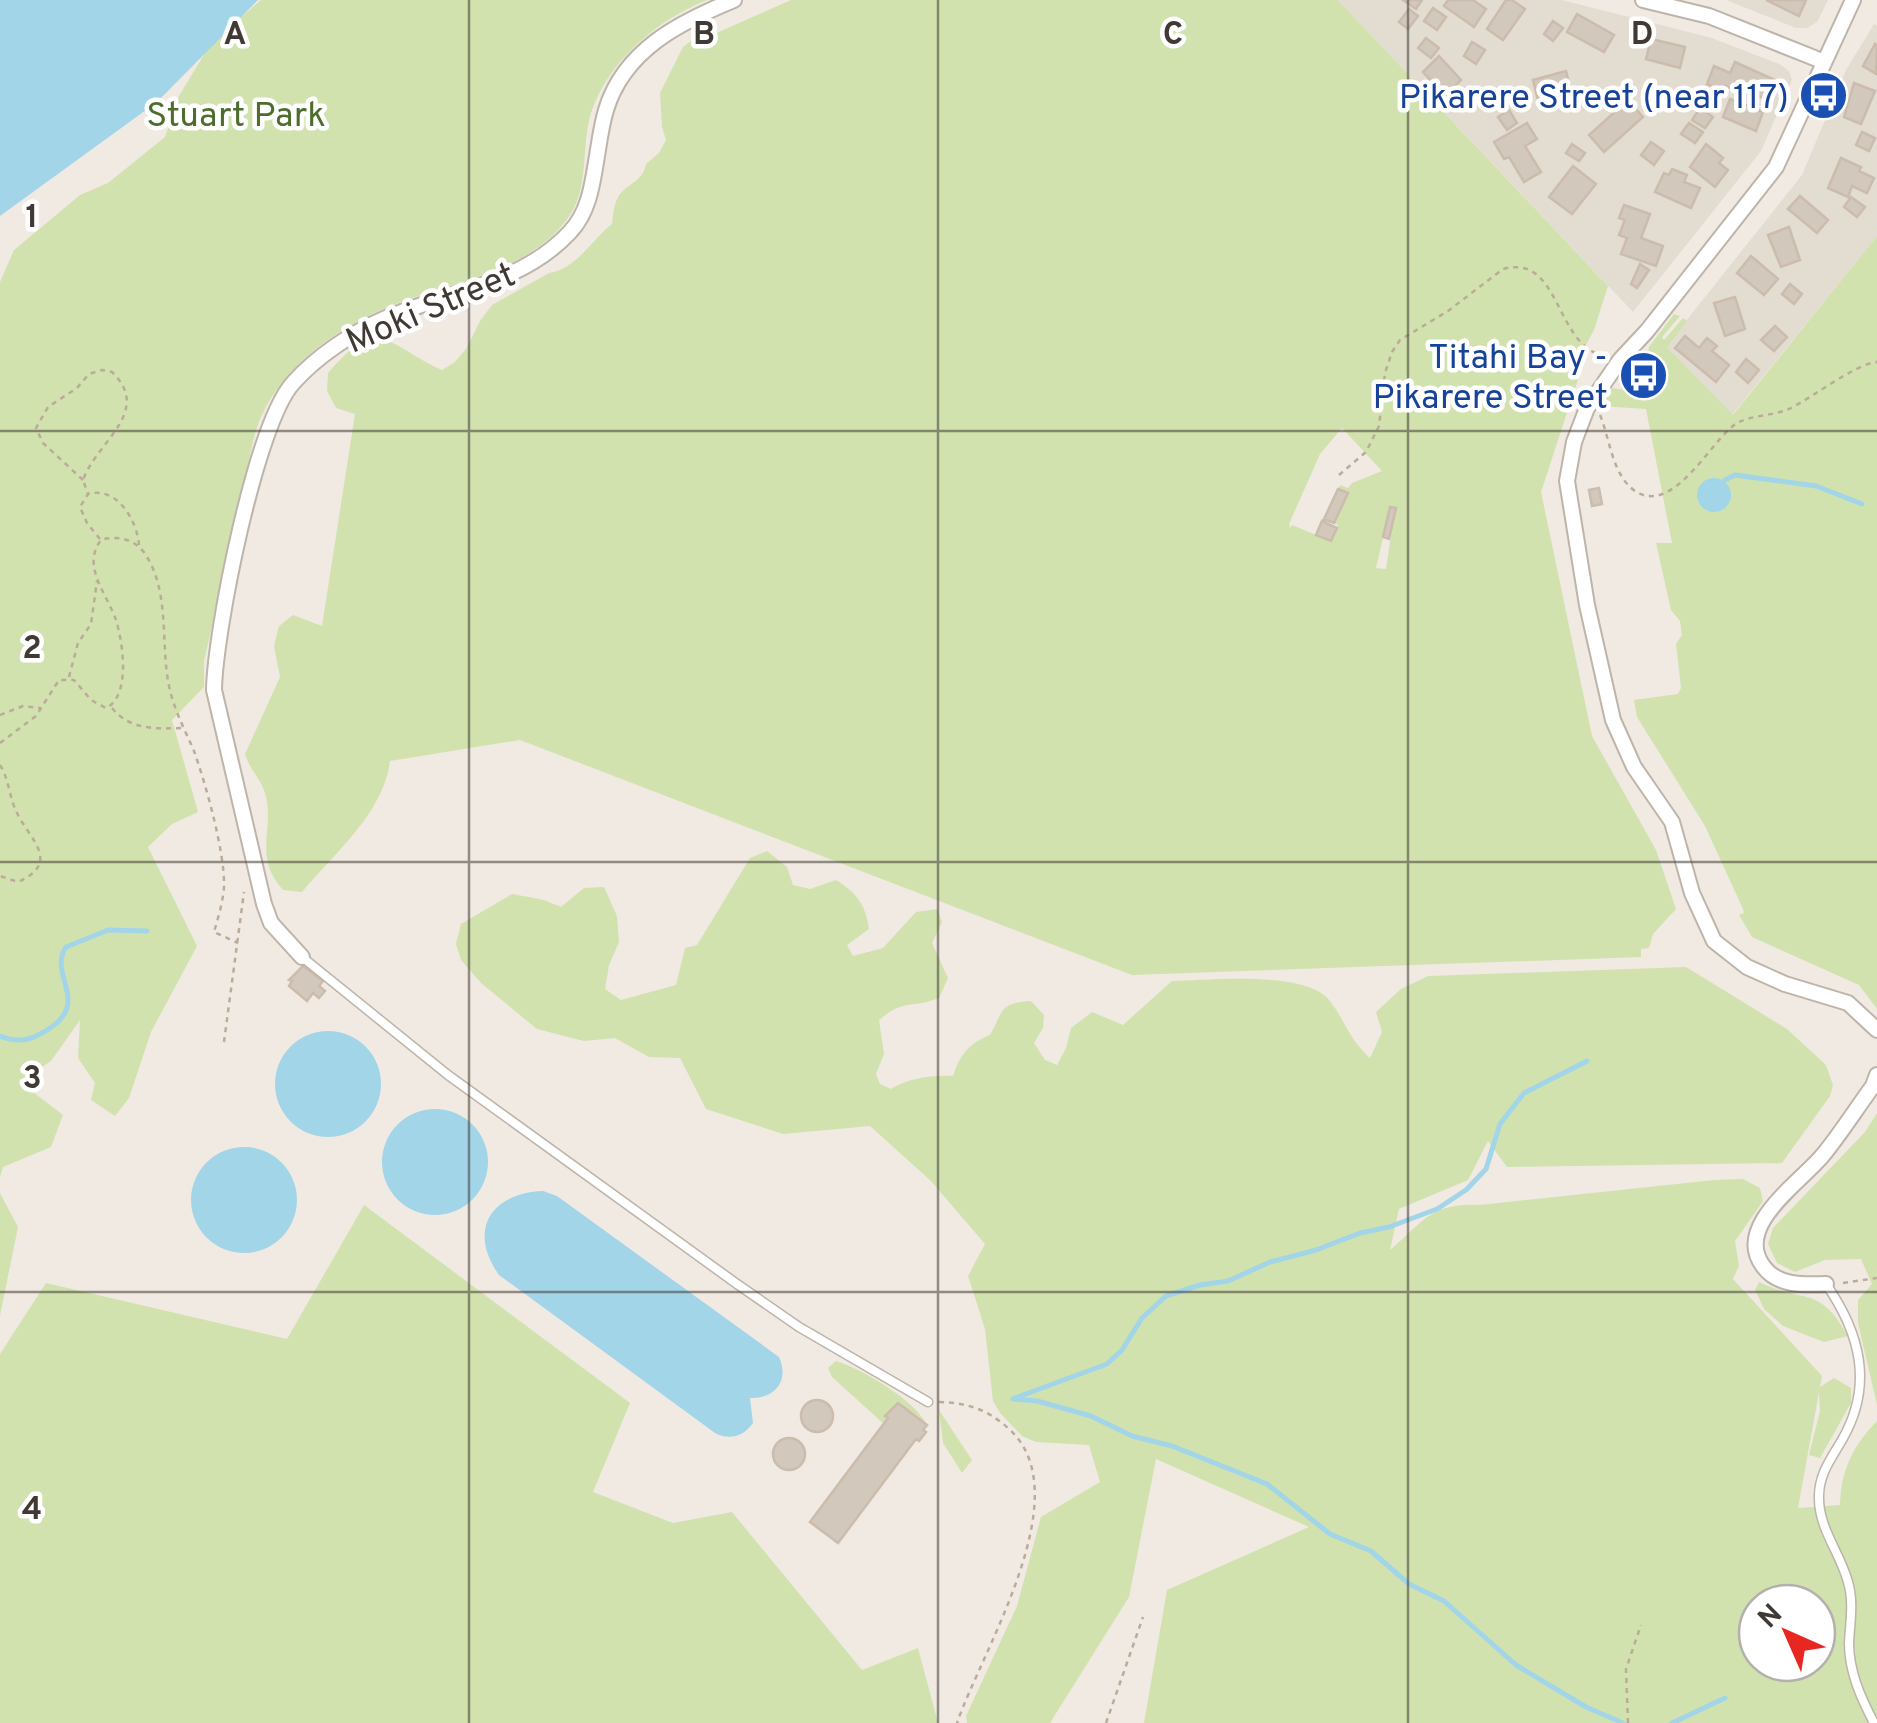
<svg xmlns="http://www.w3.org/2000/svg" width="1877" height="1723" viewBox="0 0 1877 1723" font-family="Overpass,sans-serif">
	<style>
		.residential { fill: #e3dcd1 }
		.green { fill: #d1e2ae; fill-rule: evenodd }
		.water { fill: #a3d5e9 }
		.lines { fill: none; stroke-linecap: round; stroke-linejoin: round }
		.stream { stroke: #a3d5e9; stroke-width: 5 }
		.building { fill: #d3c8bc; stroke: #cbbcad; stroke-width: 2.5 }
		.lane-casing { stroke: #bdb4aa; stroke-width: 11 }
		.street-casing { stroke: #bdb4aa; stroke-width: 18 }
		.path { stroke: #bbab99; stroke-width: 2.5; stroke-dasharray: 5 5; stroke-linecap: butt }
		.lane { stroke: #fff; stroke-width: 8 }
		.street { stroke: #fff; stroke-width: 14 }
		.grid { fill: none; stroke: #413a34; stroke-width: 2.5; stroke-opacity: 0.55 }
		.labels { text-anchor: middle; stroke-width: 9; stroke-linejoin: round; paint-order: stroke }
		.transit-label { font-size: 35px; fill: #164399; stroke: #fff; text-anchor: end }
		.park-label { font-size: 35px; fill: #4d6d2d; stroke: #fff }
		.street-label { font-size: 35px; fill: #413a34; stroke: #fff }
		.grid-label { font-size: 32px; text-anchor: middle; font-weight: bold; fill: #413a34; stroke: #fff; stroke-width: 9; stroke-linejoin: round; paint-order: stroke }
	</style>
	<rect width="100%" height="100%" fill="#f0eae3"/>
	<path class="residential" d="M1338,0H1562L1712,38L1781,65L1789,71L1792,80L1761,151L1633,312Z
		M1726,0H1828L1817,22L1807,28H1796Z
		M1874,24L1877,26V236L1732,415L1666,346L1802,175L1846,70Z"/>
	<path class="green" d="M261,0H707C657,20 608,61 591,113C580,150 591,190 565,222C531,265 468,280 418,296C357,315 288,356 261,417C251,439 249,468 243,491C230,548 217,604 204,661V687L172,720L198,812L172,824L148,847L197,946L151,1032L129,1098L115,1116L91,1100L95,1083L78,1058L80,1020L51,1061L20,1082L63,1115L51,1147L3,1167L0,1177V282L14,250L80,195L108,183L165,137L179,96L211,43Z
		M791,0H1338L1608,286L1594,330L1581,354L1584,361L1541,492L1592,736L1656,850L1676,909L1653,934L1649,948L1641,949V957L1132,975L520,740L390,761C384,812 334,854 302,892L283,890C251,854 277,828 264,790C259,777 249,768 245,754L280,677L274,646L279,626L293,615L322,626L355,414L336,408L327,391L328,373C380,312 388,346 442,370L455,362L466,349L480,321L492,305L549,273C577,269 591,240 612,224C613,215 614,205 618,197C627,183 643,182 646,164L659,153L666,140L662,127L660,93L683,47L695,38L712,35ZM1342,428L1382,471L1352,483L1348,488L1340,485L1338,489L1347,493L1334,523L1338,525L1331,541L1292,525L1290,528L1289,524L1320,454ZM1390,508H1395L1386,569L1376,568Z
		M1877,236V1009L1859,985L1752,937L1739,915L1744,913L1743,909L1705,826L1637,717L1634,700L1678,694L1681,688L1676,644L1682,635L1680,621L1671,610L1656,543H1672L1646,409L1600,406L1612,388L1633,391L1649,375L1645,374L1649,347L1674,314L1680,316L1662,337L1664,340L1683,318L1687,321L1667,347L1733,415Z
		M767,851L787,867L793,885L810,889L836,880C856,892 866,905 869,929L847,945L853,956L883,948L916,912L937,909L942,922L932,943L948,978L939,998C911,1009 905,998 879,1020L884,1054L876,1074L880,1084L891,1089C909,1078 932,1075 953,1076C960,1055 969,1043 990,1035C1004,1011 998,1003 1031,1001L1044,1015L1043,1028L1034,1043L1045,1060L1057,1065L1066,1048L1071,1028L1092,1012L1123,1025L1172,981C1209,980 1306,970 1330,1001C1346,1022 1348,1038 1370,1058L1382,1032L1376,1012L1401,989L1428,976L1686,967L1787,1029L1826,1065L1833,1085L1830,1096L1782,1163L1507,1167L1488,1141L1468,1180L1399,1209L1390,1250C1424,1222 1429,1203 1480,1205L1714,1180L1743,1179L1760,1188L1763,1201L1735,1241L1739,1266L1733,1279L1822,1376L1820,1387L1834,1378L1851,1388V1403L1820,1458L1809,1455L1820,1411L1819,1392L1798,1508L1840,1505C1841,1470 1853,1446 1877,1421V1723H1144L1167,1590L1309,1527L1156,1459L1129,1597L1050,1723H967L966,1716L1017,1606L1041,1517L1100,1482L1089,1445L1036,1442L1022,1436L1000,1413L993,1401L985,1329L968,1276L985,1244L931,1181L870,1126L783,1134L706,1109L680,1058L649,1057L615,1038L584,1041L537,1029L481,983L461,960L456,944L461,924L512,894L544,900L561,907L584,888L604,887L617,916L619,942L609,965L605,989L621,1000L676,985L685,948L697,945L750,858ZM1757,1603H1817V1663H1757Z
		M1877,1113V1405L1858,1323V1300L1872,1284L1861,1259L1825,1260L1795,1272L1777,1263L1768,1244L1773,1228L1865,1132Z
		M0,1193L18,1227L0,1316Z
		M364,1205L630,1403L593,1492L673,1523L732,1512L862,1670L918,1648L938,1723H0V1354L46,1283L287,1339Z
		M1759,1282C1804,1304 1819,1284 1848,1336L1824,1342L1783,1326L1764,1309L1755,1290Z
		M836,1361C862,1369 915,1400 927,1425L893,1406L884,1424L832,1377L828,1368Z
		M939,1410L972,1460L962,1473L943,1443Z"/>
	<path class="water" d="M0,0H258L157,102L0,216Z
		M1697 495a17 17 0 1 1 34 0a17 17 0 1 1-34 0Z
		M275 1084a53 53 0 1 1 106 0a53 53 0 1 1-106 0Z
		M382 1162a53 53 0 1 1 106 0a53 53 0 1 1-106 0Z
		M191 1200a53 53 0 1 1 106 0a53 53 0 1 1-106 0Z
		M543,1191L557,1196L779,1357C790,1382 774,1399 750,1398L753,1423C744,1436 730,1441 715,1433L499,1275C467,1230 491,1193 543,1191Z"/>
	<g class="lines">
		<path class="stream" d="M1725,480L1735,475L1816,486L1862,504
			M0,1036C14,1041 25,1042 38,1035C98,1006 46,976 66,947L108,930L147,931
			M1015,1398L1107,1364L1122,1350L1142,1318L1166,1296L1200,1285L1228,1281L1270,1262L1316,1250L1360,1233L1389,1227L1437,1209L1466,1190L1486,1169L1500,1124L1524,1093L1587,1061
			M1013,1399L1037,1401L1091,1416L1132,1436L1172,1446L1267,1484L1330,1534L1371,1551L1409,1584L1444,1601L1516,1665L1586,1707L1623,1723
			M1672,1723L1725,1698"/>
	</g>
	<path class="building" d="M1403,0H1422L1416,9Z
		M1448,0H1473L1486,9L1474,27L1444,6Z
		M1506,0H1512L1525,9L1503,40L1487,29Z
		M1766,0H1806L1799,16Z
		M1433,8L1446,17L1437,30L1424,21Z
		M1409,9L1418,16L1408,29L1399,22Z
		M1577,14L1614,35L1604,52L1567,32Z
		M1553,21L1563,28L1553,41L1544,34Z
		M1426,38L1439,48L1431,58L1418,48Z
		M1651,39L1685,47L1680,68L1646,59Z
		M1472,42L1485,50L1476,64L1464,56Z
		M1875,44L1877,46L1876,74L1863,66Z
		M1439,56L1461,80L1445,96L1423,72Z
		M1735,62L1779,82L1771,101L1740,89L1739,92L1725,86L1723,91L1707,84L1714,66L1730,73Z
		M1566,71L1571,91L1556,95L1557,99L1538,100L1533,80Z
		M1854,83L1875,91L1861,124L1844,117Z
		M1730,99L1763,112L1756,131L1723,117Z
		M1628,100L1643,117L1604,152L1589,135Z
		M1700,108L1713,117L1705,128L1692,120Z
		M1509,110L1517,123L1507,130L1498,117Z
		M1527,123L1537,139L1525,146L1541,172L1524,182L1509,157L1504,159L1494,142Z
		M1689,123L1703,132L1695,143L1681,134Z
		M1862,132L1875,138L1869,151L1856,145Z
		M1651,142L1664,151L1654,165L1641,155Z
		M1572,144L1585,153L1579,161L1566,153Z
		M1706,144L1723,158L1719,163L1728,170L1715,187L1690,167Z
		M1841,158L1861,167L1859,171L1874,178L1867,193L1852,186L1848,197L1828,188Z
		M1573,166L1596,184L1572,214L1549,197Z
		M1672,169L1687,175L1684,182L1700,188L1691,208L1655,192L1664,173L1669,175Z
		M1800,196L1828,220L1817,233L1788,209Z
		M1851,197L1865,207L1857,217L1844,207Z
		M1624,205L1650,214L1641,238L1663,246L1656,266L1621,254L1627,238L1619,235L1625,220L1619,218Z
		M1789,227L1800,260L1781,267L1768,235Z
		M1751,256L1778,279L1764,295L1737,273Z
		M1640,264L1649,270L1637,288L1631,284Z
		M1790,284L1802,294L1794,304L1782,294Z
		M1735,297L1745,329L1725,336L1714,303Z
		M1775,326L1787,337L1774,351L1761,340Z
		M1685,336L1699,348L1707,338L1717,346L1712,351L1729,365L1716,382L1675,348Z
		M1746,359L1759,370L1748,383L1736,372Z
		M1599,488L1602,504L1592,506L1589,490Z
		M1338,489L1348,493L1334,523L1324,519Z
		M1390,507L1396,508L1389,539L1383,537Z
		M1322,521L1337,528L1331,541L1316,535Z
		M303,966L323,981L319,986L325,991L319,998L313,993L307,1001L289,986L292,981L289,980Z
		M801 1416a16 16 0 1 1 32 0a16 16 0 1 1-32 0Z
		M898,1403L927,1425L923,1430L926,1432L919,1441L916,1439L838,1543L810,1522L888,1418L885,1416Z
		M773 1454a16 16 0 1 1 32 0a16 16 0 1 1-32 0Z"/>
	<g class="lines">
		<defs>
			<path id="lane" d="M302,957L448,1075L737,1284L799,1327L928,1402
				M1826,1284C1860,1333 1874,1385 1842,1440C1831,1459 1819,1474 1819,1496C1818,1528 1840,1552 1848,1582C1854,1602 1850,1623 1849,1643C1849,1672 1861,1698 1874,1723"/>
			<path id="street" d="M1643,0L1709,16L1822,61
				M1853,0L1776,167L1647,331L1620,360L1587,408L1574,442L1567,481L1587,605L1613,720L1634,767L1672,822L1692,893L1714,941L1747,967L1785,984L1848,1003L1877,1030
				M302,957L271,923L264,904L214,690C215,631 256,424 293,383C317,356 353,332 386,318C448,292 522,284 570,232C588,213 592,187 596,162C599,145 601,126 606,110C624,50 680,22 734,0
				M1826,1284C1803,1285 1777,1286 1763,1266C1733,1226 1801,1182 1823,1155C1841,1133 1856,1109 1873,1086L1877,1075"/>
		</defs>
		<use href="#lane" class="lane-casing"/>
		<use href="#street" class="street-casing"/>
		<path class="path" d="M1600,415C1610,439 1612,475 1635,491C1674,517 1712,438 1737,423C1752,415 1772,416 1789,409C1812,398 1855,364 1877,362
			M1339,475L1366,452L1379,426L1385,373L1392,352L1400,340L1448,311L1503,269C1561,253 1554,345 1604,356
			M83,480L43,443L36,428L48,407L77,388L89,374L102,370L112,372C153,412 97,441 83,480L88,494
			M100,539L87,523L80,507L88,494C117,486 137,520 139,545
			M69,677L78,643L91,624L97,581
			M112,708C130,730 155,729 182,728
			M0,715L23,706L40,708
			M0,743L36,716L59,680H74L91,700L106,708C131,696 123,643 116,620C107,594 81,566 101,540C116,535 133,539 143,551C171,589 160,643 169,686C174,710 185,730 194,751C206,785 225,852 224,887C223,902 218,918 214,932L238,943
			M0,765C9,779 9,796 16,811C28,838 63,862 18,882L0,876
			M224,1042L244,892
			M1843,1283L1877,1278
			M939,1402C968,1403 987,1409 1009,1429C1081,1494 982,1650 957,1723
			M1106,1723L1143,1617
			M1628,1723L1626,1669L1641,1625"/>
		<use href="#lane" class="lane"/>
		<use href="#street" class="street"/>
	</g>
	<path class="grid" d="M469,0V1723M938,0V1723M1408,0V1723M0,431H1877M0,862H1877M0,1292H1877"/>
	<defs>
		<symbol id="bus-disc" viewBox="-11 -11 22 22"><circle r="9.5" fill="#1a4fb4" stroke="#fff"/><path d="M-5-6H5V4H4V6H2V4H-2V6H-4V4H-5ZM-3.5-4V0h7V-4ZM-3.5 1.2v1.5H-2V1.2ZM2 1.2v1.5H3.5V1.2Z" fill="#fff"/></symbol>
	</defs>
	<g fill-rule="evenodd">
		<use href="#bus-disc" x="1796" y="68" width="55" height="55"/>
		<use href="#bus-disc" x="1616" y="348" width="55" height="55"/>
	</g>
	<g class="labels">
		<g class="transit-label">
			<text x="1789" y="108">Pikarere Street (near 117)</text>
			<text x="1608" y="368">Titahi Bay -<tspan x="1608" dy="40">Pikarere Street</tspan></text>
		</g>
		<g class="park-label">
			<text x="236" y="126">Stuart Park</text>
		</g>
		<g class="street-label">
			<text transform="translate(430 307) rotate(-23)" y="12">Moki Street</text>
		</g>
	</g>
	<g class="grid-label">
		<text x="235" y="44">A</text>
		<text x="704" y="44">B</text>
		<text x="1173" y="44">C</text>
		<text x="1642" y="44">D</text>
		<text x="32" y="227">1</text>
		<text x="32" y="658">2</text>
		<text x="32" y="1088">3</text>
		<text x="32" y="1519">4</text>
	</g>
	<g transform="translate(1787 1633) rotate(315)"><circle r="48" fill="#ffffff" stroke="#b3b0ae" stroke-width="2.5"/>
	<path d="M0-8L18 38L0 25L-18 38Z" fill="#e82722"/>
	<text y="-15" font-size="28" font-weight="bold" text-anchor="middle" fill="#413a34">N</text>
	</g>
</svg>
